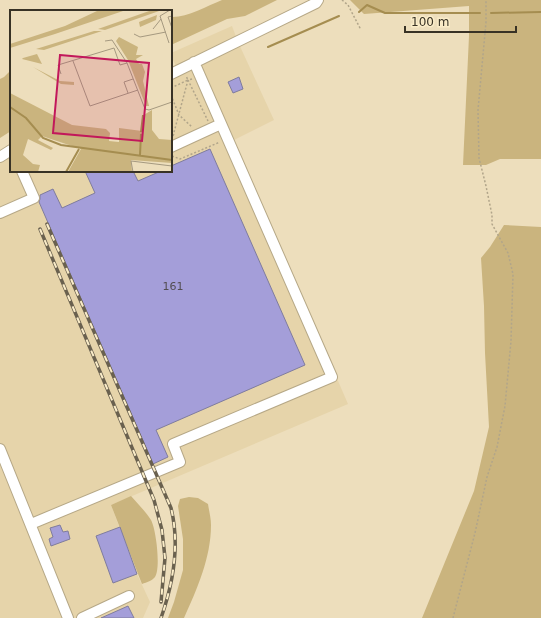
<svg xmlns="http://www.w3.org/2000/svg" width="541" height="618" viewBox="0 0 541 618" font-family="'DejaVu Sans',sans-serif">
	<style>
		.built { fill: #e6d4aa }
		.green { fill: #cab47e }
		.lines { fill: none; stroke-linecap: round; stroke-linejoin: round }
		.stream { stroke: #a58d50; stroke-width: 2 }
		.building { fill: #a49ed9; stroke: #7f7c9d }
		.minor-casing { stroke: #b6a887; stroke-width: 12 }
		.path { stroke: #b1a58a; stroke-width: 1.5; stroke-dasharray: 2 2; stroke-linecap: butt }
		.minor { stroke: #fff; stroke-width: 10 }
		.rail-casing { stroke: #6a614f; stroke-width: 3.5 }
		.rail { stroke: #faecc8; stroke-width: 2; stroke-dasharray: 6; stroke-linecap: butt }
		.labels { text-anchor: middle; stroke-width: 3.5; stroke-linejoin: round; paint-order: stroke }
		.number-label { font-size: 11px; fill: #534d52 }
		.inset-river { fill: none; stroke: #a58d50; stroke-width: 2 }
		.inset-road { fill: none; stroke: #a59980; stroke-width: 1 }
		.view { fill: #c2185b; fill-opacity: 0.15; stroke: #c2185b; stroke-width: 2 }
		.inset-edge { fill: none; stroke: #383225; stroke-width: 2 }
	</style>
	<rect width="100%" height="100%" fill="#eddebc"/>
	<path class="built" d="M232,26L238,42L274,120L234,140L348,404L111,505L137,574L150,602L143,618H0V153L11,147V171H171V68L176,66L171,56V53Z"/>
	<path class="green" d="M222,0H277L245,16L227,19L171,45V17C186,18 207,6 222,0Z
		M350,0H541V159H500L486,165H463L469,36V6L364,14Z
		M11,70V131L0,138V79L4,77Z
		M504,225L541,227V618H422L474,491L489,427L485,353L484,306L481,258L490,247Z
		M131,496C138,504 146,512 151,520C156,529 161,568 155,577C152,581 147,582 142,584L111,505Z
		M189,497L198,498L208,504C209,511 211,518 211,525C211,558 197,589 184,618H168L174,602L183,570V539L178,506L180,499Z"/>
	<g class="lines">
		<path class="stream" d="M359,12L367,5L385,13H480
			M491,13L541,12
			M268,47L339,16"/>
	</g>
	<path class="building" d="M239,77L243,89L233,93L228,82Z
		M210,149L305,365L156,430L168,457L153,464L39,202L40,199V195L53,189L62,208L95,193L85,171H133L138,181L161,171H171V166Z
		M60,525L63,532L68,531L70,539L51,546L49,539L53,537L50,528Z
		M120,527L137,574L113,583L96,536Z
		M128,606L134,618H101Z"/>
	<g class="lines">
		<defs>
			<path id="minor" d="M171,74L316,3L318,0
				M171,147L221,124
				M0,157L11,150
				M0,213L34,198L22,171
				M0,449L68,618
				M31,524L180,462L173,444L332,377L194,62
				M82,618L129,596"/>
		</defs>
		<use href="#minor" class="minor-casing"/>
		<path class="path" d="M342,0L348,5L361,30
			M192,79L188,80L208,121
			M171,88L188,80L186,76
			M171,95L179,115L192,127
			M171,131L174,135
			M173,136L188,80
			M172,156L180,159L220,142
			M453,618L475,533L487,477L497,447L505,406L511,341L513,274L508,253L492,224V215L486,186L479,158L478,110L486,22V0"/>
		<use href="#minor" class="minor"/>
		<defs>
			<path id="rail" d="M47,224L171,508C180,544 173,584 161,618
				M40,229L154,500L162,530L165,558L161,602"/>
		</defs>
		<use href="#rail" class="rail-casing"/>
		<use href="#rail" class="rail"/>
	</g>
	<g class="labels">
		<g class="number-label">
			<text x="173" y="290">161</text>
		</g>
	</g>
	<g transform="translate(10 10)">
		<rect width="162" height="162" fill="#eddebc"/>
		<path d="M116,0L45,24L0,38V34L55,16L87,1ZM142,0H152L95,20L88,19ZM147,5L146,10L130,17L129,12ZM84,21H92L34,40L26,39ZM109,27L128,37L126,45H133L126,49L129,54H132L135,62L133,71L139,96H136L118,50L106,31ZM27,44L32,54L12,49L13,48ZM23,57L50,71L64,72V75L51,74ZM0,83L62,115L96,119L100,123L99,131L109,132V118L132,121V106L142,100V120L149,129L162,130V153L121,150L122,162H58L71,139L32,126L28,130L43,138L41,140L18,129L13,145L23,154L30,155L28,162H0Z" fill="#cab47e"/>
		<path class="inset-river" d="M0,97L16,108L33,128L51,135L162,150M131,122L133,105M130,145L131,124M56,162L69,139"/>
		<path class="inset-road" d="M162,6L158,7L162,18M143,19L151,9M124,24L130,27L156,22M95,31L102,30L117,53M159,33L150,6L160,0M63,51L80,96L128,80M51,64L48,55L104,38L110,55L117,53L135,99L139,100L162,92M118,83L114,72L123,69M123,162L121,151L162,156"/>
		<path class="view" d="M50,45L139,53L132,131L43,123Z"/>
		<rect width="162" height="162" class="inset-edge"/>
	</g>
	<path d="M405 26v6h111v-6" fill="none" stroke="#383225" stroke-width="2"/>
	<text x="411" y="26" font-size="12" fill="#383225" stroke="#faecc8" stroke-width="3" paint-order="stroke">100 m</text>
</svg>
